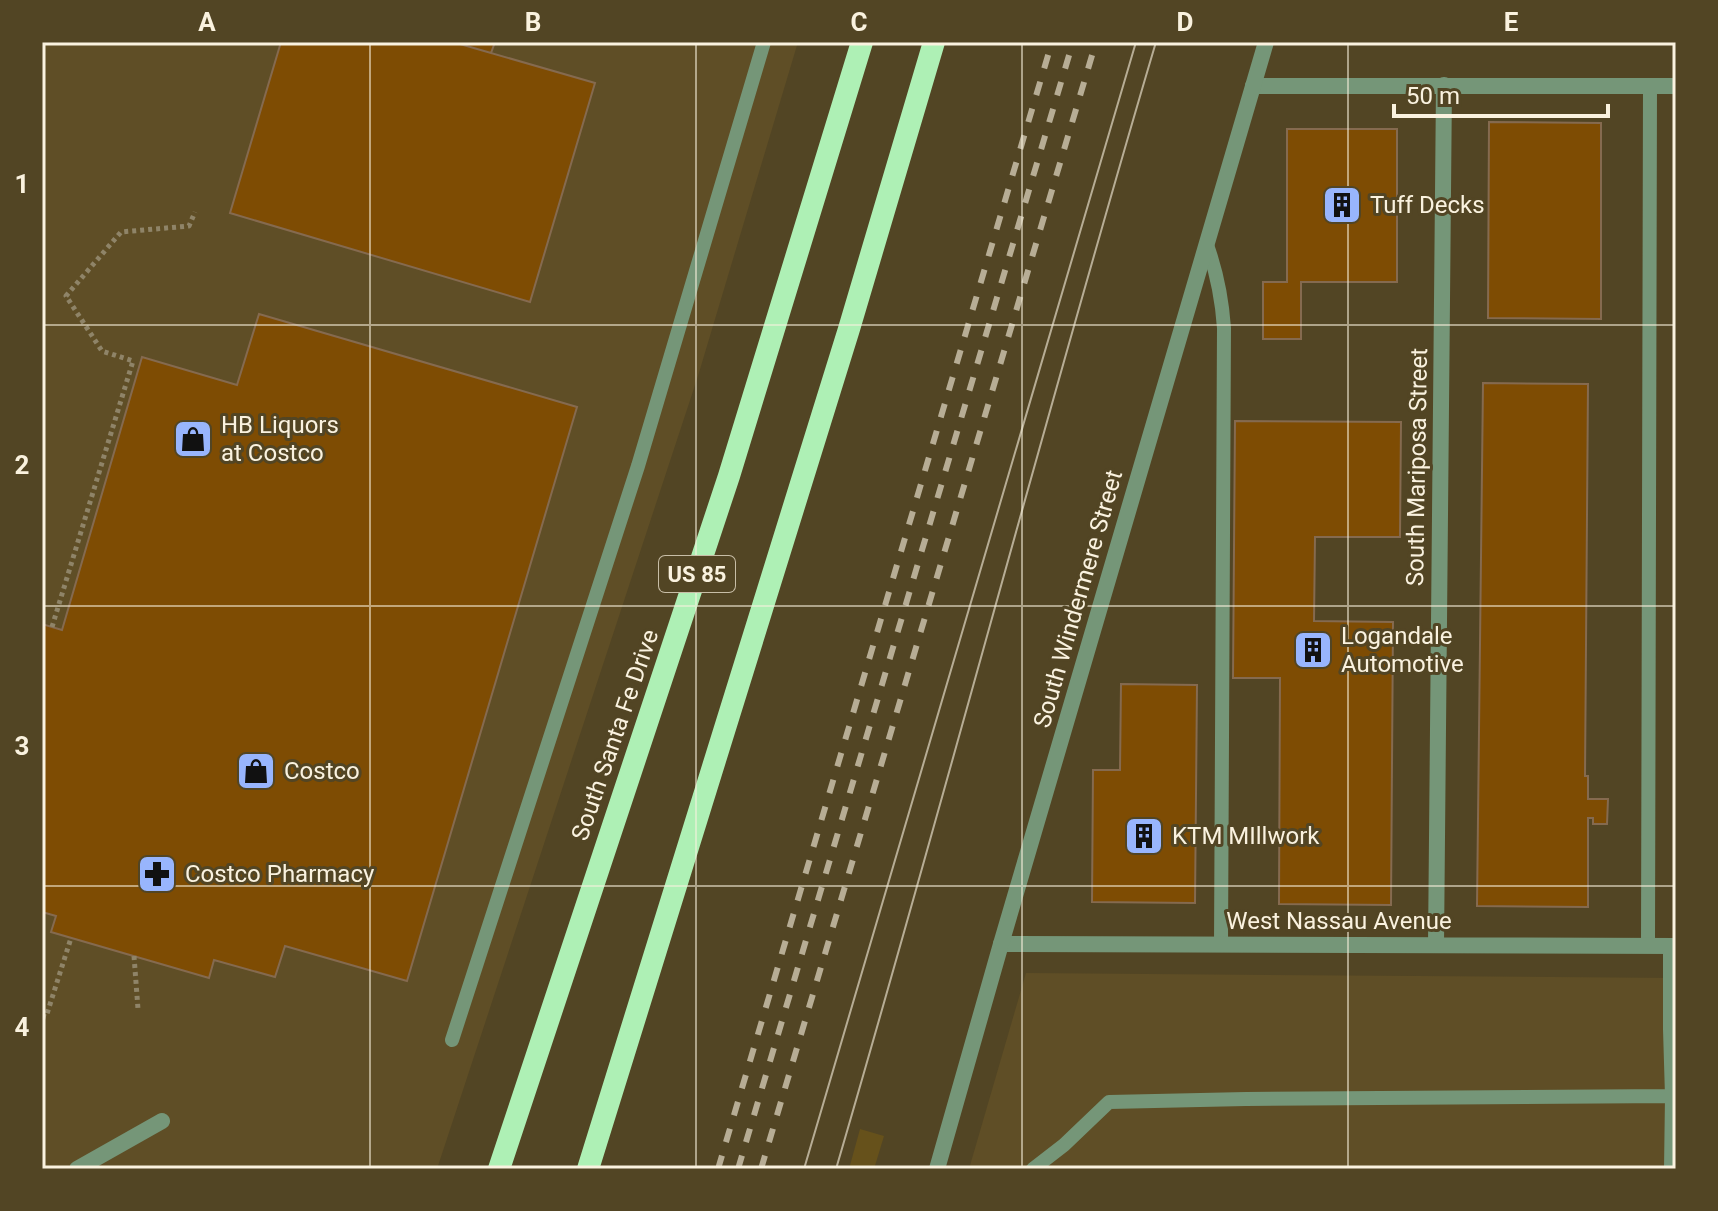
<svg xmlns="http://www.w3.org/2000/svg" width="1718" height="1211" viewBox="0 0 1718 1211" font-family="Roboto,sans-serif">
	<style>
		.built { fill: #5f4e26 }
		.green { fill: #66511b }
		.building { fill: #7e4c03; stroke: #856a4f; stroke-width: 2 }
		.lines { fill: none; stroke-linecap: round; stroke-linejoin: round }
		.path { stroke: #8f8468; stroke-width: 5; stroke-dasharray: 4 4; stroke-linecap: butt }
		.service { stroke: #759678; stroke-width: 14 }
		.minor { stroke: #759678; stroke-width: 16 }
		.tertiary { stroke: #759678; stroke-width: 16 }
		.trunk { stroke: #aef0b5; stroke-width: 22 }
		.tram { stroke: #b7ad95; stroke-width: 2 }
		.rail { stroke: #b7ad95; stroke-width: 6; stroke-dasharray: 14 14; stroke-linecap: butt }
		.grid { fill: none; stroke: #faf2df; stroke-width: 2; stroke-opacity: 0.55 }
		.labels { text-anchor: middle; stroke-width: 6; stroke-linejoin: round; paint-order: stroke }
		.shield { fill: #524524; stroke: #c8bea7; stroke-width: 2 }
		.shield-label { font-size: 22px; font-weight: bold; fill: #faf2df }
		.poi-label { font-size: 24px; fill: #faf2df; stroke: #524524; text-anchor: start }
		.street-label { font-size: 24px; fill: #faf2df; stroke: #524524 }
		.neatline { fill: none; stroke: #faf2df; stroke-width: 3 }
		.grid-label { font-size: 26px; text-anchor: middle; font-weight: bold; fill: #faf2df }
	</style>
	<rect width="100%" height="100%" fill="#524524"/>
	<path class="built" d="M42,42H798L698,376L437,1169H42Z
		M1026,973L1676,978V1169H969Z"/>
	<path class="green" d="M860,1129L884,1136L874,1169H849Z"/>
	<path class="building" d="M281,42H453L595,83L530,302L230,213Z
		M453,42H495L491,53Z
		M1489,122L1601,123V319L1488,318Z
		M1287,129H1397V282H1301V339H1263V282H1287Z
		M259,314L577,407L407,981L285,946L275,977L214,960L209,978L51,932L56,916L42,912V624L62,630L142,357L237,385Z
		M1483,383L1588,384L1585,776H1588V799H1608L1607,824H1593V818H1588V907L1477,906Z
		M1235,421L1401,422L1400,537H1315L1314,621L1393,622L1391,905L1279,904L1280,678H1233Z
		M1121,684L1197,685L1195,903L1092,902L1093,770H1120Z"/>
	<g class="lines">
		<path class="path" d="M52,627L133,361L102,351L66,296L121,232L189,226L195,212
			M134,956L138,1009
			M42,1016L46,1017L71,938"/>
		<path class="service" d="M1207,245C1217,273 1222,299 1224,328L1221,945
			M1648,946L1650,86
			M1670,946V1029
			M452,1040L638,466L764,42
			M1033,1169L1064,1145L1109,1102L1246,1099L1672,1096L1670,1029H1676
			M1671,1169L1672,1096"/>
		<path class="minor" d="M1253,86H1676
			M1001,944L1676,946
			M1436,945L1444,85
			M77,1169L162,1121"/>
		<path class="tertiary" d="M937,1169L1001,944L1266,42"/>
		<path class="trunk" d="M499,1169L729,476L862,42
			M588,1169L849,329L934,42"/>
		<path class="tram" d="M804,1169L1136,42
			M836,1169C946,794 1045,416 1156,42"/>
		<path class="rail" d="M718,1169L1052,42
			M738,1169L1073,42
			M761,1169L1096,42"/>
	</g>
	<path class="grid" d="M370,42V1169M696,42V1169M1022,42V1169M1348,42V1169M42,325H1676M42,606H1676M42,886H1676"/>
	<defs>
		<symbol id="building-square" viewBox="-11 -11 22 22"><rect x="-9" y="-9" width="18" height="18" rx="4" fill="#98b5fd" stroke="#524524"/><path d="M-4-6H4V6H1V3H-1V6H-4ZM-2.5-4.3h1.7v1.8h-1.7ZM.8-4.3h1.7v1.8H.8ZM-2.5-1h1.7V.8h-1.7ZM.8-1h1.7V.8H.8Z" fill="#111"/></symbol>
		<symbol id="shop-square" viewBox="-11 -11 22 22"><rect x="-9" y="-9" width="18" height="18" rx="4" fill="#98b5fd" stroke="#524524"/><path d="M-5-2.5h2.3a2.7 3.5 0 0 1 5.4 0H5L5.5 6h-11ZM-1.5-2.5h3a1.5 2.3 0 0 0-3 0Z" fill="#111"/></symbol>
		<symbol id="pharmacy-square" viewBox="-11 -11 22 22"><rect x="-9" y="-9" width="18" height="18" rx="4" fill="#98b5fd" stroke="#524524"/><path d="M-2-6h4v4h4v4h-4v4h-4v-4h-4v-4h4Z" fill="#111"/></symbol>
	</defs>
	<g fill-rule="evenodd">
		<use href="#building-square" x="1320" y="183" width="44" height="44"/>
		<use href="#shop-square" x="171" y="417" width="44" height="44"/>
		<use href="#building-square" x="1291" y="628" width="44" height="44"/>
		<use href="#shop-square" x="234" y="749" width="44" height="44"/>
		<use href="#building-square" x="1122" y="814" width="44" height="44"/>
		<use href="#pharmacy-square" x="135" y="852" width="44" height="44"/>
	</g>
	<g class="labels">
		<rect class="shield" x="659" y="556" width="76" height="36" rx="6"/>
		<g class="shield-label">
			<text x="697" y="582">US 85</text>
		</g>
		<g class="poi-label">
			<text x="1370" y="213">Tuff Decks</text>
			<text x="221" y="433">HB Liquors<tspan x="221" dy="28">at Costco</tspan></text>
			<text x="1341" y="644">Logandale<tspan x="1341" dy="28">Automotive</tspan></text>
			<text x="284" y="779">Costco</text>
			<text x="1172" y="844">KTM MIllwork</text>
			<text x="185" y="882">Costco Pharmacy</text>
		</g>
		<g class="street-label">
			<text transform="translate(1417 467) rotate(-89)" y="8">South Mariposa Street</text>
			<text transform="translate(1078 599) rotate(-74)" y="8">South Windermere Street</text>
			<text transform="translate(615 735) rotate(-71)" y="8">South Santa Fe Drive</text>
			<text x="1339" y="929">West Nassau Avenue</text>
		</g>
	</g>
	<rect width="1718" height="1211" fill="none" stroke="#524524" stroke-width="88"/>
	<path d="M1394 104v12h214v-12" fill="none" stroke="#faf2df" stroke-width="4"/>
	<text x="1406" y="104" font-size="24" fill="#faf2df" stroke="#524524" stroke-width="6" paint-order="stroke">50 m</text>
	<rect x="44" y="44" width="1630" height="1123" class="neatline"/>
	<g class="grid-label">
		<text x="207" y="31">A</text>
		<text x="533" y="31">B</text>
		<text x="859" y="31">C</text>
		<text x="1185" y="31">D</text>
		<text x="1511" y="31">E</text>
		<text x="22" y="193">1</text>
		<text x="22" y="474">2</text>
		<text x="22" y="755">3</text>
		<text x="22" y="1036">4</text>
	</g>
</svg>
